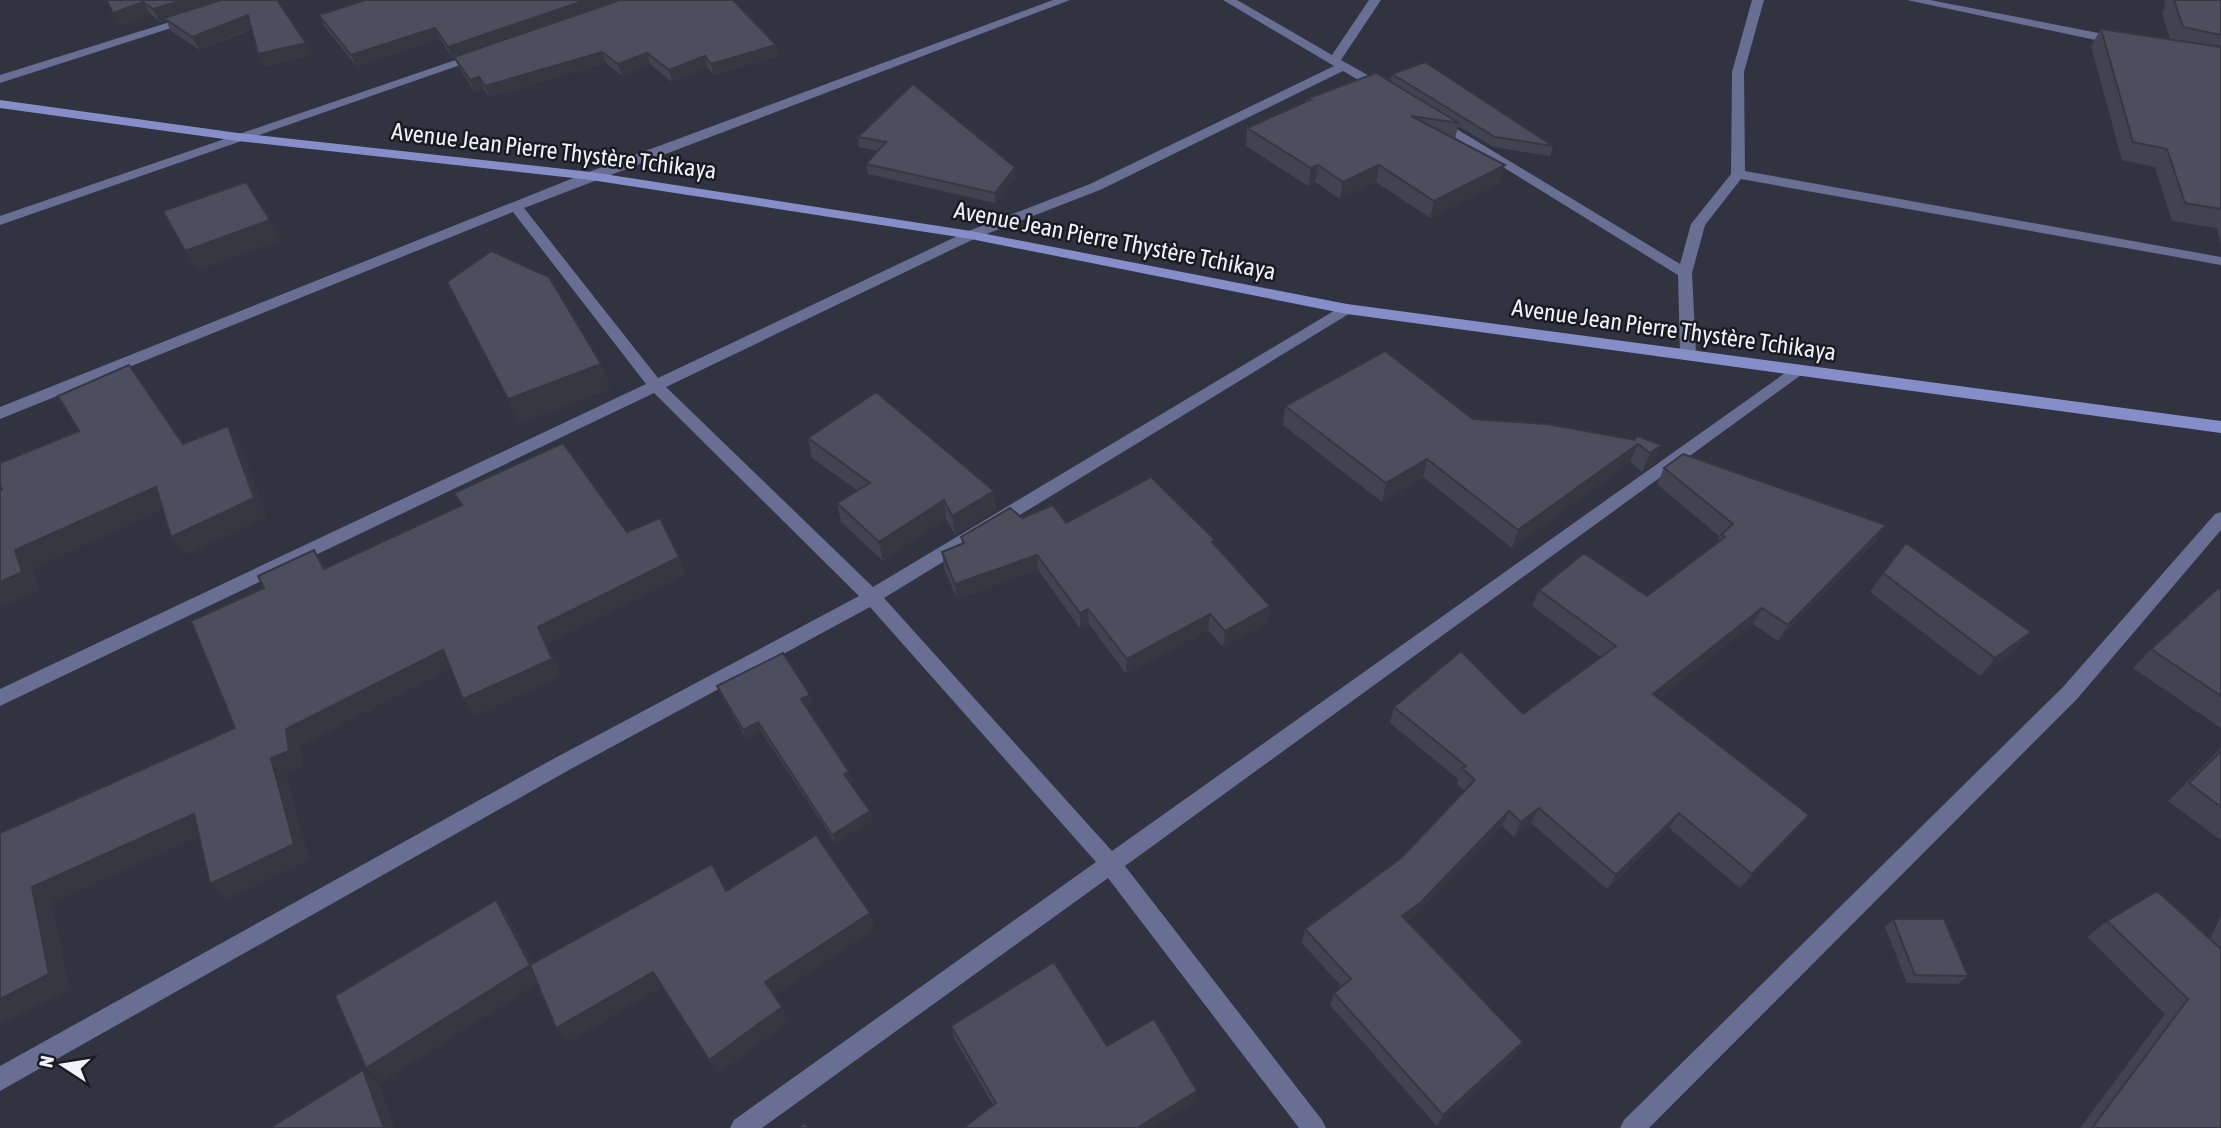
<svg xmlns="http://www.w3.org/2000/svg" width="2221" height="1128" viewBox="0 0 2221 1128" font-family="'Asap Condensed',sans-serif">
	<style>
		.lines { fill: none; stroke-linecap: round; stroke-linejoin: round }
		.street { fill: #696e93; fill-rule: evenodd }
		.secondary { fill: #868ec9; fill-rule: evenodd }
		.wall { fill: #414350 }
		.shaded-wall { fill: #353741 }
		.building { fill: #4c4e5d; stroke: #353741; stroke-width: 2 }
		.labels { text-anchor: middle; stroke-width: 5; stroke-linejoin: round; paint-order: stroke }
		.street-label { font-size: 24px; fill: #f0f2fb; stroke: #1a1b21 }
	</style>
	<rect width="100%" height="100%" fill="#313340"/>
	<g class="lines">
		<path class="street" d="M1053,0H1070L524,208L658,378L966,232L1090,184L1334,66L1223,0H1237L1332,55L1369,0H1381L1341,60L1387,86V92H1379L1343,71L1100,190L976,238L666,387L873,587L1342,306H1352V312L884,598L1112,851L1795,366H1805L1808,370L1125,866L1322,1120L1326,1128H1299L1108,878L762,1128H730L734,1120L1096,862L870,607L569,770L0,1091V1066L555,758L859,596L654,393L0,706V689L646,384L513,212L0,419V407L586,173Z
			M1752,0H1764L1744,72L1745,171L2221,257V265L1741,179L1705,225L1692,273L1696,353L1688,358L1680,353L1678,275L1430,122L1440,119L1680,264L1691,224L1731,174L1732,72Z
			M1907,0H1930L2119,37L2125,41L2119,45Z
			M189,16L193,17V21L0,83V75Z
			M476,53L486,56L0,225V216Z
			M2221,512V530L2077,699L1649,1128H1620L1624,1120L2063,687L2215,514Z"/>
		<path class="secondary" d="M0,100L238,133L591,172L971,231L1347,304L2221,421V433L1347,314L971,239L591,180L238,141L0,108Z"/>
	</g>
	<path class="wall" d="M106,0H277L313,55L265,67L252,29L200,50L171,31L166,20L160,22L150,14L121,26Z
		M2164,0H2221V245L2217,228L2172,221L2155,167L2122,160L2091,46L2101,29L2170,39L2162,13L2165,7Z
		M319,15L776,45L778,56L714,75L707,67L672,82L650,64L622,76L606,63L489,97L484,89L475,92L459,68L455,58H452L440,39L357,67L324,26Z
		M1392,74L1553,146L1550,156L1493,147L1458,126L1455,139L1500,183L1430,218L1376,182L1340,199L1315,182L1308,186L1246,146L1247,128L1306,101V99L1390,82Z
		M913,84L1016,177L995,203L868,174L866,164L878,151L859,147L858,137Z
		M447,282L611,388L520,423L459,306Z
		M1285,406L1473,419L1661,445L1653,464L1642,472L1630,462L1512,548L1423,477L1382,502L1283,425Z
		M808,438L994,491L996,510L955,535L946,519L883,561L841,522L837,503L858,491L812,458Z
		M1664,468L1886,525L1875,542L1778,641L1753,624L1658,699L1809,815L1797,830L1740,888L1669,828L1607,889L1531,823L1514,837L1502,826L1415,916L1407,922L1515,1055L1437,1126L1330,1005L1334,993L1341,986L1302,943L1305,929L1401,858L1465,791L1457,784L1458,779L1390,723L1394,707L1523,714L1601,657L1532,606L1539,590L1647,596L1715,545L1720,537L1657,484Z
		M1022,518L1066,523L1215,545L1268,622L1223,647L1208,630L1126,674L1089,624L1080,628L1038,570L957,599L944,568L942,552L962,544L961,537Z
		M1883,573L2031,632L2015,650L1980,676L1870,592Z
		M2221,590V728L2133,668L2151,649Z
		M717,686L810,695L812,704L806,707L849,772L852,781L850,782L873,820L835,843L761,731L746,739L721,695Z
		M2221,748V840L2168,801Z
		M2221,915V1128H2080L2165,1014L2087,937L2107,921L2210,939Z
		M1893,919L1968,976L1958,984L1907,983L1885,927Z
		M951,1026L1107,1046L1195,1101L1152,1128H963L993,1105L954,1038Z"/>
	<path class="shaded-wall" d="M184,0H231L164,18L166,20L160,22L153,9Z
		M586,0H623L452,58L448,47Z
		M143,2L150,14L121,26L113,13Z
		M248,15L254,27L200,50L192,37Z
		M435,28L440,39L357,67L351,55Z
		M306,43L313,55L265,67L258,54Z
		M776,45L778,56L714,75L711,64Z
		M602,52L606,63L489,97L485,86Z
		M647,53L650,64L622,76L618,64Z
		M705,56L707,67L672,82L669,70Z
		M479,77L484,89L475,92L470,80Z
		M1318,165L1315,182L1308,186L1311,168Z
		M1379,165L1376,182L1340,199L1343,182Z
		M1505,165L1500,183L1430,218L1434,201Z
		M1015,167L1016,177L995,203V193Z
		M270,220L281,240L197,271L185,251Z
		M601,364L611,388L520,423L508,399Z
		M129,365L143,384L197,463L183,444Z
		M228,426L241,445L267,517L186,555L171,537Z
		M1638,444L1630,462L1512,548L1518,530Z
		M1661,445L1653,464L1642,472L1650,453Z
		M1427,459L1423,477L1382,502L1386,483Z
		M156,487L171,506L33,569L40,590L0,608V582L15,550Z
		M994,491L996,510L955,535L952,516Z
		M944,500L946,519L883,561L879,542Z
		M1886,525L1875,542L1778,641L1788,625Z
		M314,550L327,568L324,569Z
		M1037,555L1038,570L957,599L955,584Z
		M679,557L686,575L547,644L562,676L475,716L463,699L538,627Z
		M1270,606L1268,622L1223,647L1225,631Z
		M1762,608L1753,624L1644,710L1653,694Z
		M1088,609L1089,624L1080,628V613Z
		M1210,614L1208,630L1126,674L1127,659Z
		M2031,632L2015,650L1980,676L1995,658Z
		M443,650L455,667L300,746L304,768L286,774L310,860L227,899L210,884L286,729Z
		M810,695L812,704L804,709L801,699Z
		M758,722L761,731L746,739L743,730Z
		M849,772L852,781L847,784L844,774Z
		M1539,808L1531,823L1514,837L1521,822Z
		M870,811L873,820L835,843L832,835Z
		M1509,811L1502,826L1415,916L1397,930L1402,916Z
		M1679,813L1669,828L1607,889L1616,875Z
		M194,814L211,831L52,903L70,989L0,1024V999L32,887Z
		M1809,815L1797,830L1740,888L1752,874Z
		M496,900L508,916L542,981L382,1082L366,1068Z
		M870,913L875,929L773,997L765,982Z
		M653,972L663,987L568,1042L556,1028Z
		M782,1007L789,1021L718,1074L709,1060Z
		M1523,1042L1515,1055L1437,1126L1443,1115Z
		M363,1070L379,1083L395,1128H384Z
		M1197,1091L1195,1101L1152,1128H1138L1143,1124Z"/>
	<path class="building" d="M106,0H184L153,9L143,2L113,13Z
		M221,0H277L306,43L258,54L248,15L192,37L164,18Z
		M365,0H586L448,47L435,28L351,55L319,15Z
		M620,0H733L776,45L711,64L705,56L669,70L647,53L618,64L602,52L485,86L479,77L470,80L454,57Z
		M2174,0H2221V35L2183,27Z
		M2101,29L2221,47V209L2185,203L2167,149L2133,142Z
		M1425,62L1553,146L1495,137L1392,74Z
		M1376,73L1459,123L1411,116L1505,165L1434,201L1379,165L1343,182L1318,165L1311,168L1247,128L1310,100L1306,99Z
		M913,84L1015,167L995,193L866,164L886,142L858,137Z
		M246,182L270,220L185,251L163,211Z
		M491,251L549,277L601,364L508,399L447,282Z
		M1385,351L1473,419L1547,424L1635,440L1637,436L1661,445L1650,453L1638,444L1518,530L1427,459L1386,483L1285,406Z
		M129,365L183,444L228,426L254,498L171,537L156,487L15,550L22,572L0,582V489H2L0,484V463L79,431L58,396Z
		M876,392L994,491L952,516L944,500L879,542L837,503L870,483L808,438Z
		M563,443L627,532L660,518L679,557L538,627L552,659L463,699L443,650L286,729L289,751L271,758L294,844L210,884L194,814L32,887L49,974L0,999V833L235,728L191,621L264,588L258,576L314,550L324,569L462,505L454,493Z
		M1683,454L1886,525L1788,625L1762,608L1653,694L1809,815L1752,874L1679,813L1616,875L1539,808L1521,822L1509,811L1421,902L1402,916L1523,1042L1443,1115L1334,993L1351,979L1305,929L1401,858L1475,780L1462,768L1466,766L1394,707L1461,651L1523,714L1616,646L1539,590L1584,553L1647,596L1725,537L1721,535L1733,524L1664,468Z
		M1151,477L1215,540L1212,542L1270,606L1225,631L1210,614L1127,659L1088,609L1080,613L1037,555L955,584L942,552L964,543L961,537L1010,508L1022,518L1053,505L1066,523Z
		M1906,543L2031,632L1995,658L1883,573Z
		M2218,588L2221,590V696L2151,649Z
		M783,653L810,695L801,699L849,772L844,774L870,811L832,835L758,722L743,730L717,686Z
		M2221,751V807L2189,783Z
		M816,835L870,913L765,982L782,1007L709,1060L653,972L556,1028L530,965L712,864L726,891Z
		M2157,891L2220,948L2221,947V1128H2092L2188,999L2107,921Z
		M496,900L530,965L366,1068L335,996Z
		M1893,919H1944L1968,976L1915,975Z
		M1054,962L1107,1046L1154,1019L1197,1091L1143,1124L1138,1128H963L996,1103L951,1026Z
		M363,1070L384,1128H270Z
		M805,1123L808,1128H798Z"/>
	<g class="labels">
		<g class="street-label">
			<text transform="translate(554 151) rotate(7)" y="8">Avenue Jean Pierre Thystère Tchikaya</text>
			<text transform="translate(1115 241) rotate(11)" y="8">Avenue Jean Pierre Thystère Tchikaya</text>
			<text transform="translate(1674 330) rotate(8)" y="8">Avenue Jean Pierre Thystère Tchikaya</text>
		</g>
	</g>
	<g transform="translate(63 1065) rotate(282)" stroke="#1a1b21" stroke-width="5" paint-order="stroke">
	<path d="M0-5L12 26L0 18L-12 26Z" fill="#f0f2fb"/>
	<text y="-10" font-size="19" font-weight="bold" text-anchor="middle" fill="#f0f2fb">N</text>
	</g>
</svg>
